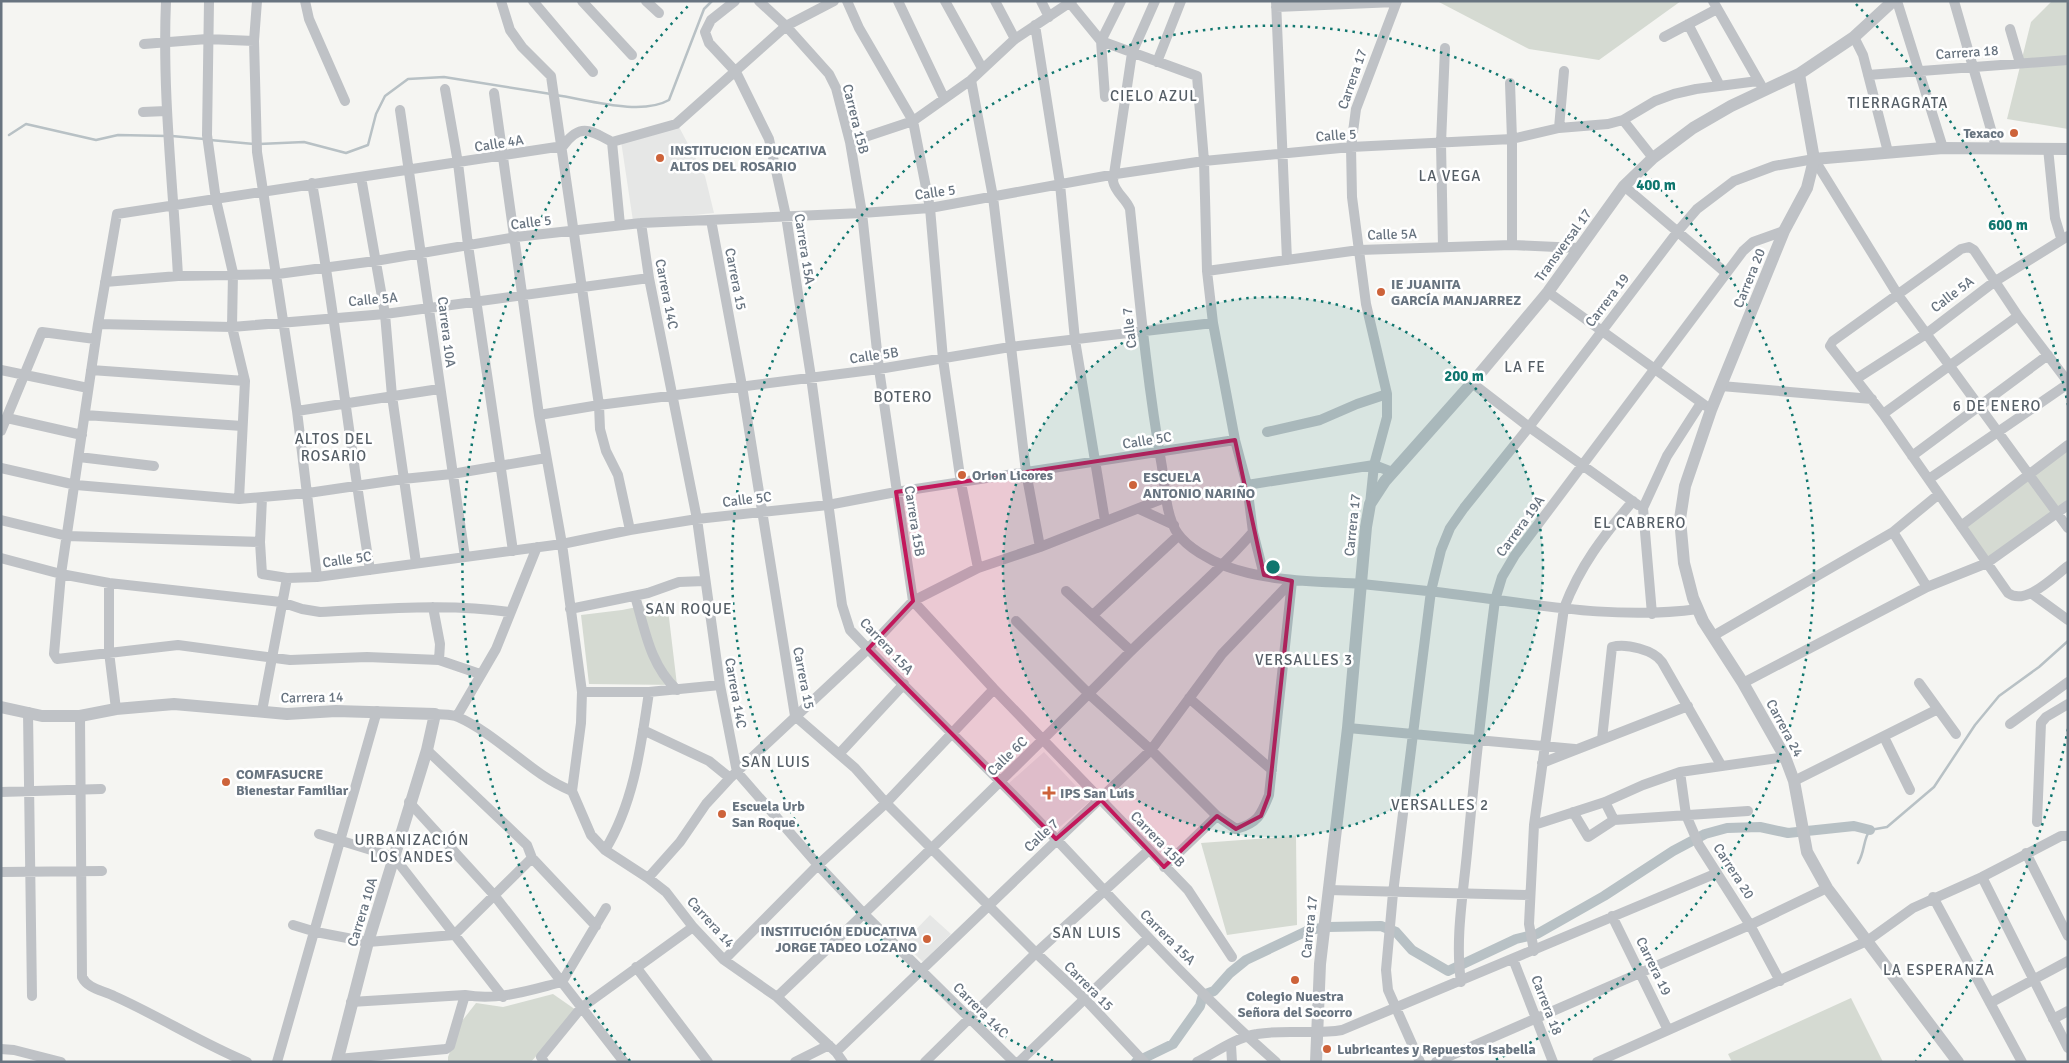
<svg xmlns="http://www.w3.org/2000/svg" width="2069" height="1063" viewBox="0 0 2069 1063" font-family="Signika,sans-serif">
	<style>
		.built { fill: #e6e7e6 }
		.green { fill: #d5dad2 }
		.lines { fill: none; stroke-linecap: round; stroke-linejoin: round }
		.stream { stroke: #b8c1c5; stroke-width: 2.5 }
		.canal { stroke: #b8c1c5; stroke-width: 10 }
		.minor { stroke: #bfc2c6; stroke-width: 10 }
		.tertiary { stroke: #bfc2c6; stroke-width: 12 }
		.marked { fill: #c2185b; fill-opacity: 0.2; stroke: #c2185b; stroke-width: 4; stroke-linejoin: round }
		.ring { fill: none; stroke: #0f766e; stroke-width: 2.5; stroke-dasharray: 2.5 5 }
		.poi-dot { fill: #cd633a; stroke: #fff; stroke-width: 2 }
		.labels { text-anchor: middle; stroke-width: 5; stroke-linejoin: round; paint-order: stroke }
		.street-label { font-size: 14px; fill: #687480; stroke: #fff }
		.poi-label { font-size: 14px; font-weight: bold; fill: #687480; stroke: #fff; text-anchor: start }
		.neighbourhood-label { font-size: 15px; letter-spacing: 1px; fill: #555e66; stroke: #fff }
		.centre { fill: #0f766e; stroke: #fff; stroke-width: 2.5 }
		.ring-label { font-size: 15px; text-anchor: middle; font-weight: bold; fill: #0f766e; stroke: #fff; stroke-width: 5; stroke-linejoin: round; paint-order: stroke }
	</style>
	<rect width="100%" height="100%" fill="#f5f5f2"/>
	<path class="built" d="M679,127L705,176L714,213L633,221L621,141Z
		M1044,752L1090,801L1054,832L1008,784Z
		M930,915L951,934L923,962L903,943Z"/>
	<path class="green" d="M1437,1H1681L1599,60L1529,49Z
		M2052,1H2068V129L2007,119L2031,22Z
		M2068,445V505L1987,563L1961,526Z
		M667,601L677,685L589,684L581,615L622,610Z
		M1296,836L1297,925L1227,935L1201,843Z
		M553,994L576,1010L531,1062H448V1057L462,1021L476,1003L503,1007Z
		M1851,998L1883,1062H1732L1728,1054Z"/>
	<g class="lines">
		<path class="stream" d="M556,95C589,100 641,116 669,100L704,9L712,1
			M9,135L26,124L96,140L118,135L167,136
			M172,136L204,139
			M210,140L254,144
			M259,144L304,142L346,153L368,145L376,114L385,96L408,79L444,77L551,94
			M1858,863C1865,852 1863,839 1870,830L1887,827L1934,787L1975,725L1999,696L2039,667L2068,641"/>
		<path class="canal" d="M1136,1062L1173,1044L1200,1006L1203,995L1214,991L1230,973L1246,960L1309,930L1328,927L1381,926L1396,932L1412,950L1448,971L1516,939L1537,934L1604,896L1673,851L1705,834L1727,828L1760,827L1788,833L1854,826L1870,830"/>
		<path class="minor" d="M166,1C162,93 173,184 178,276
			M209,1L207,135L216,200L233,273L232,327L245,381L239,499
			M257,1L254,41L257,152L297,411L317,577
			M305,1L309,19L345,101
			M501,1L510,30L522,47L551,76L552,83L599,405L600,429L606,451L618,475L630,530
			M533,1L593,72
			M582,1L632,55
			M646,1L659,13
			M735,1L711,20L705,32L709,43L736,72L769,139L786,216L811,377L842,605L850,630C917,701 988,767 1055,838C1127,914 1197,993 1276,1062
			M759,1L786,26L829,74L836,88L850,142L862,213L879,369L913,601L994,689L1188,890L1232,957
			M847,1L859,28L913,121L930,208L943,359L961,483L978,568
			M898,1L944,98
			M945,1L982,68
			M995,1L1015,39
			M1041,1L1049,17
			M1155,1L1132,53L1113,181C1115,193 1126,198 1130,209C1139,295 1147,382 1162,467C1165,488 1166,517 1178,534C1188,548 1210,560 1225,566C1269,582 1315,581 1362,584C1380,586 1399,588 1418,590C1511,599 1604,622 1698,609
			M1276,1L1287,260
			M1713,1L1761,85
			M1897,1L1943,148
			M1954,1L1996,147
			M1070,3L1101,41L1197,76L1204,161L1207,271L1213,323L1235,440L1247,485L1253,532L1264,575
			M1276,7L1396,2
			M1688,24L1720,86
			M1035,25L1060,184L1075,340L1105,521
			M2010,29L2020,63
			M1664,37L1717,9
			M1854,37L1863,55L1888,152
			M144,44L207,39L254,41
			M1157,62L1181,1
			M1868,75L2068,60
			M971,80L993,197L1026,472L1040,547
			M1510,83L1512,139V245
			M445,89L458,163L468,245L513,551
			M494,93L539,415L562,544L582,692L581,723L572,791L591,835L605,850L648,878L666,892L693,927L724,960L777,997L836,1052L843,1062
			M1105,97L1101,41L1121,1
			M400,110L465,557
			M143,112L166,111
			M1623,120L1653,158
			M1559,128L1564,71
			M612,142L620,225
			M850,142L913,121L971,80L1015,39L1072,1
			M2048,148L2055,218L2061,238
			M361,177L385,314L392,396L416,563
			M312,183C335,312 349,441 370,570
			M1624,186L1726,273
			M711,220L742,386L795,716L855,768L886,803L1036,953L1085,999L1144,1062
			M641,223L649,278L697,519L720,685L737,772L818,865L864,914L1014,1062
			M1443,247L1441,143L1445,48
			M1207,271L1359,250L1512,245L1579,248
			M105,282L178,276L278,274L375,261L516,237L641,223L862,213L930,208L1116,174L1204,161L1351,147L1512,139L1559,128L1608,124L1623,120L1655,101L1674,94L1696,89L1758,81
			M1548,292L1706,406
			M98,324L232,327L385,314L649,278
			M1,370L88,388
			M91,370L245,381
			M1856,379L1926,334L1994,282L2068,236
			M2068,382L2018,316L1974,250L1969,247L1961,249L1833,341L1830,346L1883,414L2008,593C2026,606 2053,577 2068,566
			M1472,383L1529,427L1638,505
			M1721,386L1872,399
			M297,411L439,389
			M1883,414L2018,316
			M85,415L242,426
			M539,415L599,405L879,369L1010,347L1213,323
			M7,418L82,435
			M1,431L42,332L95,339
			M1267,432L1320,420L1357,404L1387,394
			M1912,456L2048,355
			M79,457L154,466
			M1,468L76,485L239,499L308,493L403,479L452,474L546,458
			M1929,479L2068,384
			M1247,485L1374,465L1392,472
			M262,498L260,542L262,574L287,578L317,577L562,544L630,530L697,519L828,505L896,492L1235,440
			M1370,504L1374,465L1387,417V394L1366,304L1352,197L1351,147L1356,109L1397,1
			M1139,509L1174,525
			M1,520L67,536L260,542
			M1961,526L2068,445
			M1893,532L1927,587
			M1,558L61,574L109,583L281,602L302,609L320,612C384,609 447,603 510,612
			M109,583V652L116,709
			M1066,591L1131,651
			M2031,593L2068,620
			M635,596C645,630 650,665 677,690
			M433,607L440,644L439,660
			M570,609L648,593L679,582L704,581
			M1094,614L1179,535
			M1652,614L1643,508L1667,456L1701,403
			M1016,621L1089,694L1151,750L1217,816L1236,829C1258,823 1261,815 1269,795L1292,581
			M1713,636L1893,532L1939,494
			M480,674L439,660L367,657L290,660L178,645L57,659L54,654L61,574L98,324L117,214L563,146C580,123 590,130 612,142L676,124L786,26L834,1
			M1743,683L1927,587L1987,563L2068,505
			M1919,683L1956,734
			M582,692H649L720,685
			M1189,698L1272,770
			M262,711L287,578
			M28,712L32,996
			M435,714C442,715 452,714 458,717C500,736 530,774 572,791
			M80,716L82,977C88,989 102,990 114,996C159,1016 201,1043 247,1062
			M457,716L496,649L537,547
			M2010,724L2068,682
			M1348,728L1575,749
			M643,730L709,761L730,778
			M1884,737L1910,790
			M1602,739L1612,647C1626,643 1654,650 1662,662L1721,765
			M427,750L527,845L532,858L596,926
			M839,754L904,684
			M1542,763L1688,706
			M1680,772L1686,815L1699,845L1750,925L1780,981
			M1794,781L1938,709
			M1,792L101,789
			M409,802L494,895L624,1062
			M1605,802L1614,820
			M1573,812L1588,837L1614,820L1748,811
			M2037,822L2041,723L2046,717L2068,704
			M1534,825L1605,802L1643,785L1680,772L1785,757
			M319,834L394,857L503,997
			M605,850C634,803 641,746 649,692
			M2026,853L2068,936
			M1164,867L1217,816
			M1,872L102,871
			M1982,877L2068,1048
			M648,878L680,842L706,804L730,778L868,649L913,601L978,568L1040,547L1167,497
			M1328,890L1530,895
			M1933,897L2022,1062
			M1612,916L1668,1030
			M293,925L316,932L368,942L454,935L532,858
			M1534,951L1529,924L1534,825L1564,608C1580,566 1603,536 1633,501
			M1513,959L1553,1062
			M724,960L818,865L886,803L994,689
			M636,967L708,1062
			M1461,982C1455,940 1463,895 1467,853C1475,768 1484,684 1495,600L1502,577L1515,555L1743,251L1753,242L1784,231
			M777,997C896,883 1014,770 1129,653C1170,612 1215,576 1253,532
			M351,1002L465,995C499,1001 530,990 562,982L606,908
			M1990,1003L2068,961
			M2053,1019L2068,1011
			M1231,1045L1232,1062
			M1,1049L14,1050L61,1062
			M836,1052L1151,750L1222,654L1292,581
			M338,1059L446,1049L450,1046L465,995
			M277,1062L377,711
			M544,1062L541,1057L581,1008L693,927
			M795,1062L829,1045
			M925,1062L1036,953L1149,850
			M1019,1062L1148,938
			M1197,1062C1216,1052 1237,1037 1257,1034C1285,1029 1314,1035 1342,1030L1717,873
			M1420,1062L1388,990L1386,970L1393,893L1431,591L1441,550L1450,528L1464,508L1529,427L1678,231L1697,209L1734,181L1774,166L1814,159L1898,295L2068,528
			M1436,1062L1750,925L1827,888
			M1597,1062L1867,941L1913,908L1982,877L2061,836H2068"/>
		<path class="tertiary" d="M1799,74L1814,159L1811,172L1807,188L1784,231L1711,410L1685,486L1680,519L1684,563L1693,598L1703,621L1743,683L1785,757L1794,781L1807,852L1827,888L1958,1062
			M1814,159L1943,148L2068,149
			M1,707L42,716H80L116,709L174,704L287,714L336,711L435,714L427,750L368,942L337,1062
			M1316,1062L1320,964L1348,728L1366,527L1370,504L1385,481L1472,383L1548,292L1624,186L1653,158L1693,128L1731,106L1799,74L1854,37L1893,1"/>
	</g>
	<path class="marked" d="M1235,440L1264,575L1292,581L1269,795L1261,816L1236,829L1217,816L1164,867L1101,800L1056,839L868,649L913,601L896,492Z"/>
	<circle cx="1273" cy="567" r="270" fill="#0f766e" fill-opacity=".12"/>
	<g class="ring">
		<circle cx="1273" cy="567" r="270"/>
		<path d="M1053 1061A541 541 0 1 1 1493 1061"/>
		<path d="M2068 729A811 811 0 0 1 1916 1061M630 1061A811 811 0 0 1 690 4M1856 4A811 811 0 0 1 2068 405"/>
	</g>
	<g class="poi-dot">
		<circle cx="2014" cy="133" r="5"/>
		<circle cx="660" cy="158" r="5"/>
		<circle cx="1381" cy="292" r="5"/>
		<circle cx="962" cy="475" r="5"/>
		<circle cx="1133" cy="485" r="5"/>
		<circle cx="226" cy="782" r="5"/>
		<path d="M1046.5 785.5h5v5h5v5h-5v5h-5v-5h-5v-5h5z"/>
		<circle cx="722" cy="814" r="5"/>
		<circle cx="927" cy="939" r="5"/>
		<circle cx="1295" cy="980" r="5"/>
		<circle cx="1327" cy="1049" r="5"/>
	</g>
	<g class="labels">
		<g class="street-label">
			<text transform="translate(1967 52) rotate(-4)" y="5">Carrera 18</text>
			<text transform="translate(1352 79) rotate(-71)" y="5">Carrera 17</text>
			<text transform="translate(856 119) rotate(76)" y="5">Carrera 15B</text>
			<text transform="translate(1336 135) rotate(-4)" y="5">Calle 5</text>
			<text transform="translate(499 143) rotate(-9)" y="5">Calle 4A</text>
			<text transform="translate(935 192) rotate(-8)" y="5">Calle 5</text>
			<text transform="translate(531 222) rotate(-7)" y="5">Calle 5</text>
			<text transform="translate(1392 234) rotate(-2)" y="5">Calle 5A</text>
			<text transform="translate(1563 245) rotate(-54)" y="5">Transversal 17</text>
			<text transform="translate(805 249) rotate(81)" y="5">Carrera 15A</text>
			<text transform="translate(1749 278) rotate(-68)" y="5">Carrera 20</text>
			<text transform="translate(736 279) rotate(79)" y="5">Carrera 15</text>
			<text transform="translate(667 294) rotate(79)" y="5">Carrera 14C</text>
			<text transform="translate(1952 294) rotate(-37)" y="5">Calle 5A</text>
			<text transform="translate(373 299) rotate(-5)" y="5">Calle 5A</text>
			<text transform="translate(1607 300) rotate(-53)" y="5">Carrera 19</text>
			<text transform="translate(1129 328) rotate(-97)" y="5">Calle 7</text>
			<text transform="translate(447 332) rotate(83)" y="5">Carrera 10A</text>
			<text transform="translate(874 355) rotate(-8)" y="5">Calle 5B</text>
			<text transform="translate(1147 440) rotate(-9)" y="5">Calle 5C</text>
			<text transform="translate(747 499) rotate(-7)" y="5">Calle 5C</text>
			<text transform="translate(915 521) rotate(81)" y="5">Carrera 15B</text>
			<text transform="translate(1352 525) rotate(-84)" y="5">Carrera 17</text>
			<text transform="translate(1520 526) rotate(-54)" y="5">Carrera 19A</text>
			<text transform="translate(347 559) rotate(-8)" y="5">Calle 5C</text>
			<text transform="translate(887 646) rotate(47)" y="5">Carrera 15A</text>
			<text transform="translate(804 678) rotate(79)" y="5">Carrera 15</text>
			<text transform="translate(736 693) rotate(80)" y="5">Carrera 14C</text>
			<text transform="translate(312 697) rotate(-1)" y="5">Carrera 14</text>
			<text transform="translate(1785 728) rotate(62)" y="5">Carrera 24</text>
			<text transform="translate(1007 756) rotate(-44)" y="5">Calle 6C</text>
			<text transform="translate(1041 835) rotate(-43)" y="5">Calle 7</text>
			<text transform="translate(1158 839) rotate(46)" y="5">Carrera 15B</text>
			<text transform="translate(1734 871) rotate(57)" y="5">Carrera 20</text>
			<text transform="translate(362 912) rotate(-73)" y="5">Carrera 10A</text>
			<text transform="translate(711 922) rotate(48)" y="5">Carrera 14</text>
			<text transform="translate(1309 927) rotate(-84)" y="5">Carrera 17</text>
			<text transform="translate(1168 937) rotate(45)" y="5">Carrera 15A</text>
			<text transform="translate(1654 966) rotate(64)" y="5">Carrera 19</text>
			<text transform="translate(1089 986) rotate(45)" y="5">Carrera 15</text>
			<text transform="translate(1547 1005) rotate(69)" y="5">Carrera 18</text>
			<text transform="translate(981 1010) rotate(45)" y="5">Carrera 14C</text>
		</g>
		<g class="poi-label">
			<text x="2004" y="138" text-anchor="end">Texaco</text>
			<text x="670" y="155">INSTITUCION EDUCATIVA<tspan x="670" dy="16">ALTOS DEL ROSARIO</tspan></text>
			<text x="1391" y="289">IE JUANITA<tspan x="1391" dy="16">GARCÍA MANJARREZ</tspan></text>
			<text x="972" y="480">Orion Licores</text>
			<text x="1143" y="482">ESCUELA<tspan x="1143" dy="16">ANTONIO NARIÑO</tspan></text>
			<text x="236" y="779">COMFASUCRE<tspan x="236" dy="16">Bienestar Familiar</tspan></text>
			<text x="1060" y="798">IPS San Luis</text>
			<text x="732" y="811">Escuela Urb<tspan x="732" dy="16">San Roque</tspan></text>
			<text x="917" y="936" text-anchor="end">INSTITUCIÓN EDUCATIVA<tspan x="917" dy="16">JORGE TADEO LOZANO</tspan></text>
			<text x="1295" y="1001" text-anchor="middle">Colegio Nuestra<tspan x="1295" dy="16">Señora del Socorro</tspan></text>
			<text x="1337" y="1054">Lubricantes y Repuestos Isabella</text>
		</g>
		<g class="neighbourhood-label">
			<text x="1154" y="101">CIELO AZUL</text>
			<text x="1898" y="108">TIERRAGRATA</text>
			<text x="1450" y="181">LA VEGA</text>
			<text x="1525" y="372">LA FE</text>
			<text x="903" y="402">BOTERO</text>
			<text x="1997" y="411">6 DE ENERO</text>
			<text x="334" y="444">ALTOS DEL<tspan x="334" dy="17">ROSARIO</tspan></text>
			<text x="1640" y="528">EL CABRERO</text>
			<text x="689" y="614">SAN ROQUE</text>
			<text x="1304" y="665">VERSALLES 3</text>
			<text x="776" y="767">SAN LUIS</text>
			<text x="1440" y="810">VERSALLES 2</text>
			<text x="412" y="845">URBANIZACIÓN<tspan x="412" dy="17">LOS ANDES</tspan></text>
			<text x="1087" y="938">SAN LUIS</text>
			<text x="1939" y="975">LA ESPERANZA</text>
		</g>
	</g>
	<circle cx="1273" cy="567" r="8" class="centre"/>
	<g class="ring-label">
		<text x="1656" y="190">400 m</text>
		<text x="2008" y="230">600 m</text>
		<text x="1464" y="381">200 m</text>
	</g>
	<rect width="2069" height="1063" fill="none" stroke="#687480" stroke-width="5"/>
</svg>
